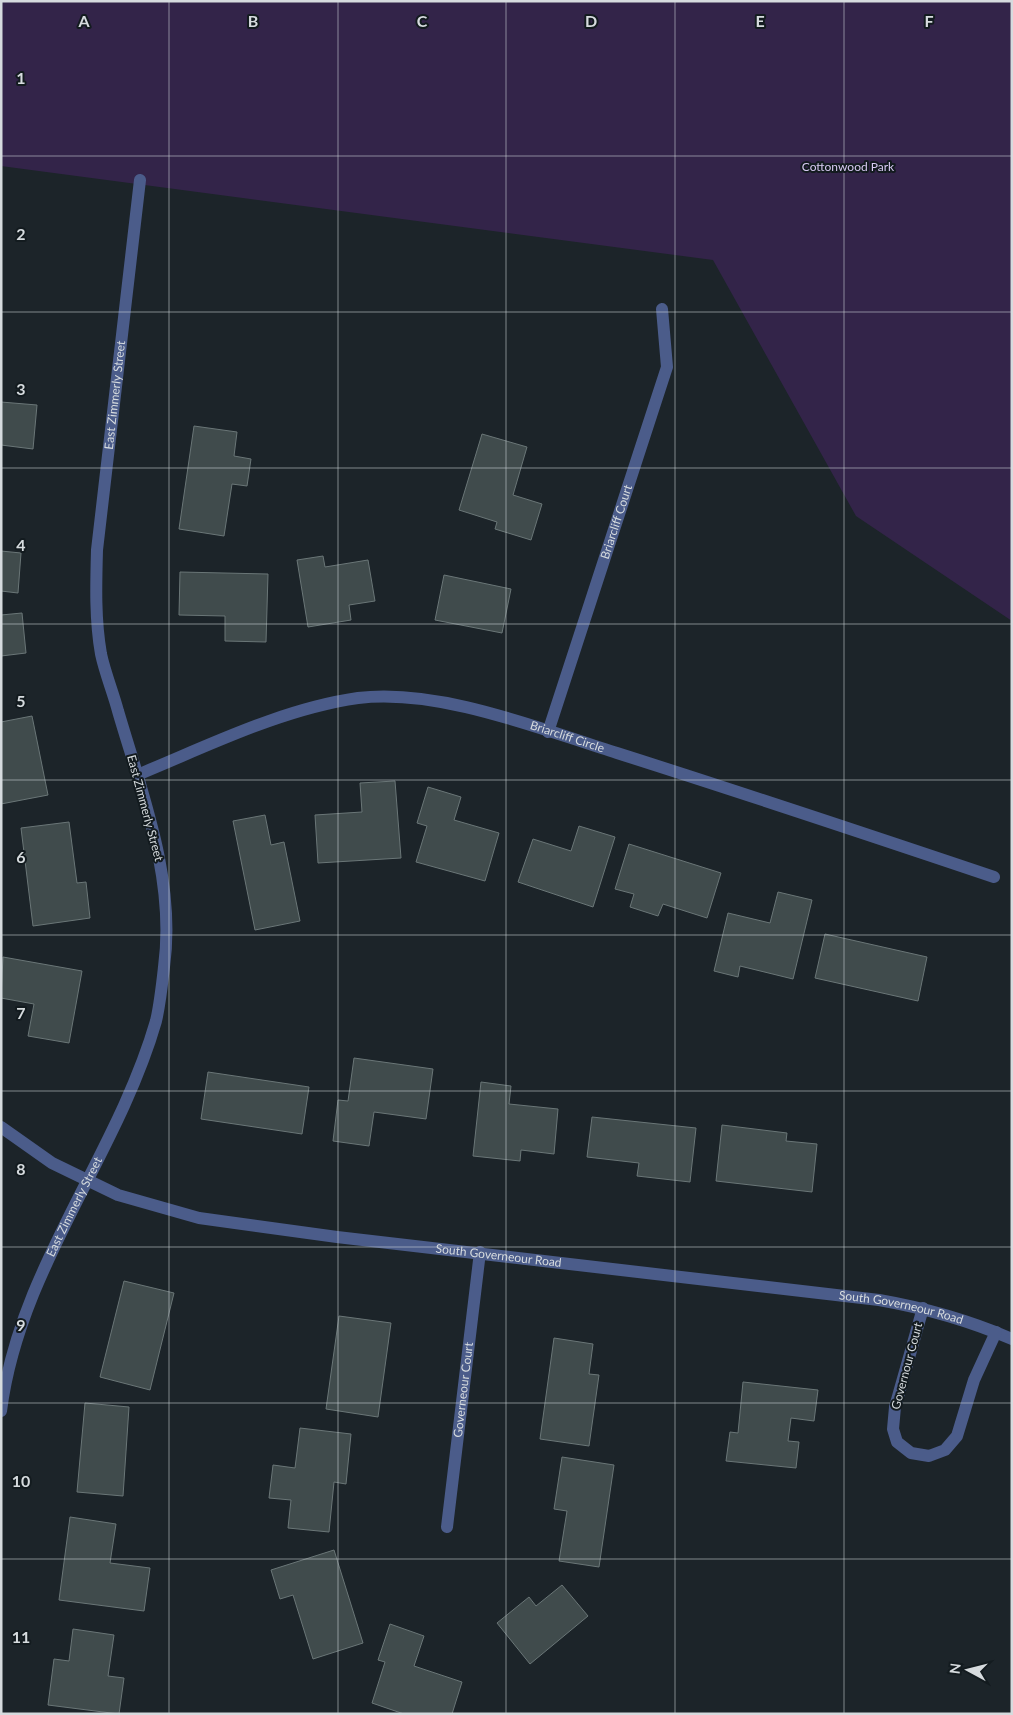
<svg xmlns="http://www.w3.org/2000/svg" width="1013" height="1715" viewBox="0 0 1013 1715" font-family="Lato,sans-serif">
	<style>
		.green { fill: #332449 }
		.building { fill: #404b4c; stroke: #6a7677 }
		.lines { fill: none; stroke-linecap: round; stroke-linejoin: round }
		.minor { stroke: #4b5c8a; stroke-width: 12 }
		.grid { fill: none; stroke: #d6dbde; stroke-width: 1; stroke-opacity: 0.55 }
		.labels { text-anchor: middle; stroke-width: 4; stroke-linejoin: round; paint-order: stroke }
		.park-label { font-size: 12px; fill: #d8caf2; stroke: #131b1f }
		.street-label { font-size: 12px; fill: #d6dbde; stroke: #131b1f }
		.grid-label { font-size: 16px; text-anchor: middle; font-weight: bold; fill: #d6dbde; stroke: #131b1f; stroke-width: 4; stroke-linejoin: round; paint-order: stroke }
	</style>
	<rect width="100%" height="100%" fill="#1c2429"/>
	<path class="green" d="M1,1H1012V621L856,516L713,260L1,166Z"/>
	<path class="building" d="M1,402L37,405L33,449L1,445Z
		M194,426L237,432L234,456L251,459L247,486L232,484L224,536L179,529Z
		M482,434L527,447L513,495L542,504L531,540L495,529L497,522L459,510Z
		M1,551L21,553L18,593L1,591Z
		M323,556L325,567L368,560L375,601L349,605L351,620L308,627L297,560Z
		M180,572L268,574L266,642L225,641V616L179,615Z
		M444,575L511,589L502,633L435,620Z
		M22,613L26,653L1,656V615Z
		M32,716L48,795L1,804V722Z
		M395,781L401,858L318,863L315,815L362,812L360,783Z
		M428,787L461,797L454,820L499,833L485,881L416,862L427,826L417,823Z
		M265,815L271,845L284,842L300,921L255,930L233,821Z
		M69,822L77,883L86,882L90,918L33,926L21,828Z
		M579,826L615,837L593,907L518,882L533,839L571,851Z
		M629,844L721,873L707,918L663,904L658,916L630,907L634,894L615,889Z
		M778,892L812,900L793,979L740,966L738,977L714,971L728,913L770,923Z
		M825,934L927,957L918,1001L815,978Z
		M3,957L82,971L69,1043L28,1036L34,1004L1,998Z
		M354,1058L433,1069L426,1119L374,1112L369,1146L333,1141L338,1100L348,1101Z
		M208,1072L309,1087L302,1134L201,1119Z
		M481,1082L511,1086L509,1104L558,1109L554,1154L521,1150L520,1161L473,1156Z
		M592,1117L696,1128L690,1182L637,1176L639,1163L587,1157Z
		M722,1125L787,1133L786,1141L817,1144L812,1192L716,1181Z
		M124,1281L174,1293L150,1390L100,1377Z
		M339,1316L391,1323L378,1417L326,1409Z
		M554,1338L593,1344L589,1374L599,1375L589,1446L540,1439Z
		M743,1382L818,1390L814,1421L791,1418L788,1441L799,1442L796,1468L726,1461L730,1432L738,1433Z
		M85,1403L129,1407L123,1496L77,1492Z
		M300,1428L351,1434L346,1484L334,1482L329,1532L288,1528L291,1500L269,1498L273,1465L295,1468Z
		M562,1457L614,1465L599,1567L559,1561L567,1511L554,1509Z
		M70,1517L116,1524L110,1563L150,1568L144,1611L59,1600Z
		M334,1550L363,1643L313,1659L293,1595L280,1599L271,1570Z
		M562,1585L588,1616L530,1664L497,1623L529,1597L536,1606Z
		M390,1624L424,1636L414,1666L462,1682L452,1714H404L372,1703L385,1662L378,1660Z
		M73,1629L114,1635L108,1676L124,1678L119,1714L48,1705L54,1659L69,1661Z"/>
	<g class="lines">
		<g class="minor">
			<path id="s1" d="M548,732L667,367L662,309"/>
			<path id="s2" d="M137,775C208,746 281,709 358,698C439,688 540,729 617,753C743,793 869,835 994,877"/>
			<path id="s3" d="M1,1127L52,1163L118,1195L199,1218L337,1237L879,1300C925,1308 968,1320 1012,1339"/>
			<path d="M923,1308L895,1407L893,1429L897,1442L911,1453L929,1456L945,1450L957,1436L974,1380L996,1332"/>
			<path id="s4" d="M1,1411C19,1269 117,1156 156,1021C160,1004 162,985 164,967C176,880 142,793 118,711C113,692 105,673 101,654C95,620 96,585 97,550L140,180"/>
			<path id="s5" d="M447,1527L480,1252"/>
		</g>
	</g>
	<path class="grid" d="M169,1V1714M338,1V1714M506,1V1714M675,1V1714M844,1V1714M1,156H1012M1,312H1012M1,468H1012M1,624H1012M1,780H1012M1,935H1012M1,1091H1012M1,1247H1012M1,1403H1012M1,1559H1012"/>
	<g class="labels">
		<g class="park-label">
			<text x="848" y="171">Cottonwood Park</text>
		</g>
		<g class="street-label">
			<text dy="4" stroke="none"><textPath href="#s4" startOffset="1058">East Zimmerly Street</textPath></text>
			<text dy="4" stroke="none"><textPath href="#s1" startOffset="221">Briarcliff Court</textPath></text>
			<text dy="4" stroke="none"><textPath href="#s2" startOffset="449">Briarcliff Circle</textPath></text>
			<text transform="translate(145 808) rotate(75)" y="4">East Zimmerly Street</text>
			<text dy="4" stroke="none"><textPath href="#s4" startOffset="218">East Zimmerly Street</textPath></text>
			<text dy="4" stroke="none"><textPath href="#s3" startOffset="522">South Governeour Road</textPath></text>
			<text dy="4" stroke="none"><textPath href="#s3" startOffset="928">South Governeour Road</textPath></text>
			<text transform="translate(907 1366) rotate(-75)" y="4">Governour Court</text>
			<text dy="4" stroke="none"><textPath href="#s5" startOffset="138">Governeour Court</textPath></text>
		</g>
	</g>
	<g class="grid-label">
		<text x="84" y="27">A</text>
		<text x="253" y="27">B</text>
		<text x="422" y="27">C</text>
		<text x="591" y="27">D</text>
		<text x="760" y="27">E</text>
		<text x="929" y="27">F</text>
		<text x="21" y="84">1</text>
		<text x="21" y="240">2</text>
		<text x="21" y="395">3</text>
		<text x="21" y="551">4</text>
		<text x="21" y="707">5</text>
		<text x="21" y="863">6</text>
		<text x="21" y="1019">7</text>
		<text x="21" y="1175">8</text>
		<text x="21" y="1331">9</text>
		<text x="21" y="1487">10</text>
		<text x="21" y="1643">11</text>
	</g>
	<rect width="1013" height="1715" fill="none" stroke="#d6dbde" stroke-width="5"/>
	<g transform="translate(968 1670) rotate(277)" stroke="#131b1f" stroke-width="4" paint-order="stroke">
	<path d="M0-4L9 19L0 12L-9 19Z" fill="#d6dbde"/>
	<text y="-8" font-size="14" font-weight="bold" text-anchor="middle" fill="#d6dbde">N</text>
	</g>
</svg>
